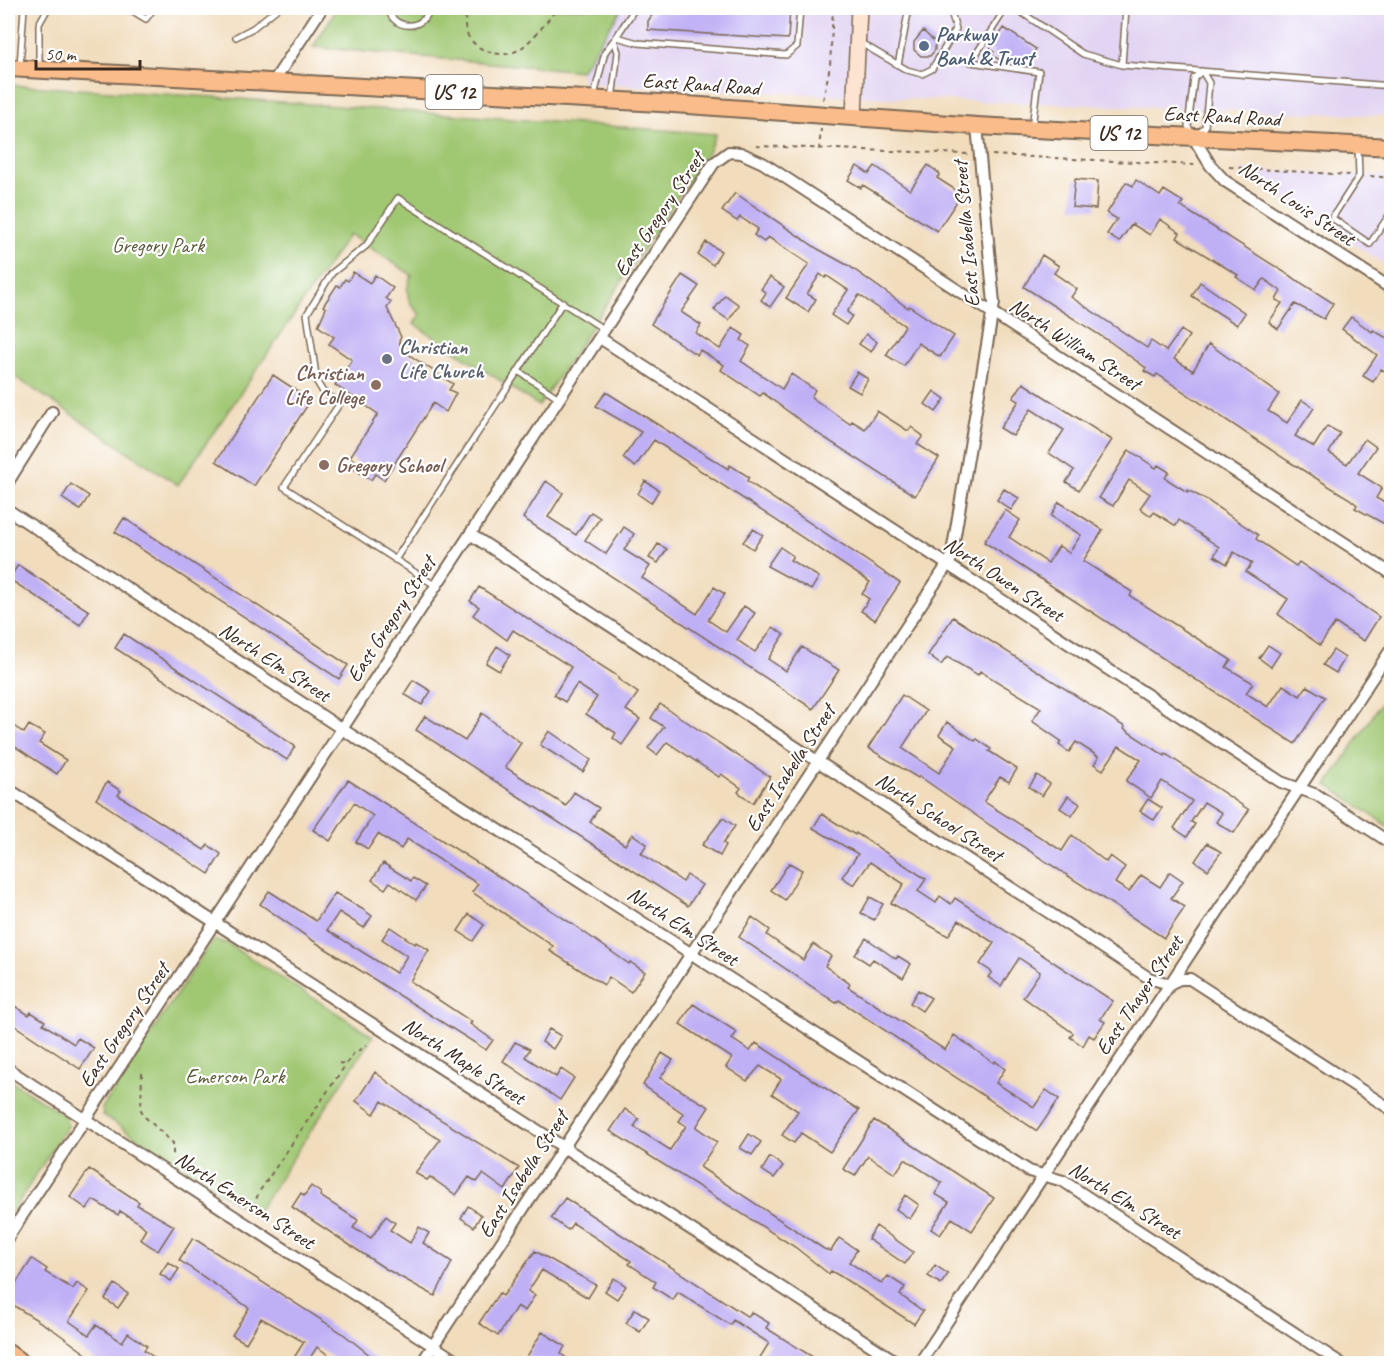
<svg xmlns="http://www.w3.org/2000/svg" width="1399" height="1371" viewBox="0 0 1399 1371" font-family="Caveat,sans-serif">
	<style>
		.built { fill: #e2d4f3 }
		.green { fill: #a0c873; stroke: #6e7948; stroke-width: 1.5 }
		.building { fill: #bfaff5 }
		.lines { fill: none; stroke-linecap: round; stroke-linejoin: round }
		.lane-casing { stroke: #7b6855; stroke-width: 8 }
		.street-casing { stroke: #7b6855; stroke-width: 14 }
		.secondary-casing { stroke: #7b6855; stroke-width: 18 }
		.primary-casing { stroke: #7b6855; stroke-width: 20 }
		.path { stroke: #7b6855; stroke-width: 2; stroke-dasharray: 4.5 4.5; stroke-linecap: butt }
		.lane { stroke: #fff; stroke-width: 5 }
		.street { stroke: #fff; stroke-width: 10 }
		.secondary { stroke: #fde4d0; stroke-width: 15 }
		.primary { stroke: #f9bc8a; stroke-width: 16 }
		.service-dot { fill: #5c6f8a; stroke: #fff; stroke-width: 2 }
		.worship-dot { fill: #6b7280; stroke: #fff; stroke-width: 2 }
		.education-dot { fill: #8d6e63; stroke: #fff; stroke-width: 2 }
		.labels { text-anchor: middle; stroke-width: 4.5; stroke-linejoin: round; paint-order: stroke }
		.shield { fill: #fff; stroke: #766a62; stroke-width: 1.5 }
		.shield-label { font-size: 20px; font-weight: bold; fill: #3b2a1e }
		.service-label { font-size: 21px; font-weight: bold; fill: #4e5e75; stroke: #fff; text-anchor: start }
		.street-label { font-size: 21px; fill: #3b2a1e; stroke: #fff }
		.park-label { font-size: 21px; fill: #595938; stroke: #fff }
		.worship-label { font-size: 21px; font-weight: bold; fill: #5b616d; stroke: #fff; text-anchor: start }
		.education-label { font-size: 21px; font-weight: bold; fill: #785e54; stroke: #fff; text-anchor: end }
	</style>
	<rect width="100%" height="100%" fill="#fff"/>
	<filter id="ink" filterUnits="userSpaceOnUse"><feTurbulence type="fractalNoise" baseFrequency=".0167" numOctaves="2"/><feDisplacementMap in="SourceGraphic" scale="12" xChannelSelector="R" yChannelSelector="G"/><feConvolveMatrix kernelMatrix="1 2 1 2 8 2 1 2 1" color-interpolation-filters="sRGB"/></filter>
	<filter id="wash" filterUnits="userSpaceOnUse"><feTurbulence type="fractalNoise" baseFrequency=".008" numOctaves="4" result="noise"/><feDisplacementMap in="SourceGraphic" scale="24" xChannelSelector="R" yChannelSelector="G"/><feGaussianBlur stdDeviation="1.35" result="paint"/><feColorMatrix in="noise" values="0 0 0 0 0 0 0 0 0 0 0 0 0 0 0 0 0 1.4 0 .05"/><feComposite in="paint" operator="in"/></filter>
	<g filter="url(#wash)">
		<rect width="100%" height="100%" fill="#f1dcbc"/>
		<path class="built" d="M622,8H1391V116L865,97L582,83L581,71Z
			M1238,170L1391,176V251L1384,264Z"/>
		<path class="green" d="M337,8H622L581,71L313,47Z
			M8,85L213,97L716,134L708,152L539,406L414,324L420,314C407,303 404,290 412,275L349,234L178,485L8,372Z
			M1391,688V828L1327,785Z
			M215,940L228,944L373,1036L255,1216L103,1115L102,1108L209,945Z
			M8,1079L64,1115L68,1125L8,1219Z"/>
		<g id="blocks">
			<path class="building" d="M657,8H790L788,39L648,30V21Z
				M1004,28L1036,49L1028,62L1022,59L1020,63L1007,55L1003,62L992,55L994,52L990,49Z
				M923,31L935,42V50L930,56H921L914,50V42Z
				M928,165L940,174L937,178L962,194L937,231L863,185L861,188L848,180L857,166L869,174L875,166L910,190Z
				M1075,179L1098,181L1096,209L1072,207Z
				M1136,180L1160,196L1164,190L1183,202L1180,206L1333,303L1324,319L1295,304L1278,329L1269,322L1282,303L1276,300L1281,291L1264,279L1256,290L1236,277L1238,275L1177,238L1180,233L1160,219L1150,235L1132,224L1119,242L1107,234L1117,219L1107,213L1126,182L1133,186Z
				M735,193L818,249L849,266L908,308L909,306L954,336L940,357L918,343L904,366L886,355L905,326L859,295L847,312L852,316L846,325L831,315L848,290L827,276L825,278L820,274L807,294L816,299L808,312L786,298L809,264L768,237L764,242L754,235L758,229L740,217L737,221L722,211Z
				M706,242L721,251L713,265L698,255Z
				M1042,255L1059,266L1054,273L1077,289L1071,297L1147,348L1151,341L1166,351L1181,330L1189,336L1174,359L1193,371L1209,344L1279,394L1268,411L1287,423L1302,400L1314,408L1295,436L1314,447L1327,426L1340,433L1329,453L1347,464L1365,439L1376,447L1358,473L1382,488L1376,498L1392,507V528L1355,508L1357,505L1350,499L1288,461L1157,374L1155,377L1144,371L1146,368L1109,341L1024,287Z
				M353,272L370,283L375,275L393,288L386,298L391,302L387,308L401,337L399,341L402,350L453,384L449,390L456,393L446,412L433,403L384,480L375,474L371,480L354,469L358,463L350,457L378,414L335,385L352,360L329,344L334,337L318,326L326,308L323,306L337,285L340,287L345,279L348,281Z
				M682,275L699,286L681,312L701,325L696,333L720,349L733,328L744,335L741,340L750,346L741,361L782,389L791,374L815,390L811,397L850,424L852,421L865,429L877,411L908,431L911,427L923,436L917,444L939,458L915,496L820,435L763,393L760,396L721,370L724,365L700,350L697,355L651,324Z
				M770,277L784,287L770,307L761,300L766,293L761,289Z
				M1200,282L1245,313L1237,325L1192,296Z
				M725,295L739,305L729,320L714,310Z
				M1351,317L1372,332L1373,330L1392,341V375L1381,369L1373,382L1363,376L1377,355L1342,329Z
				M866,334L877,342L871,352L859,344Z
				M857,372L868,379L860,393L848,386Z
				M273,375L311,400L254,486L216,461Z
				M1023,383L1112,440L1079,490L1066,482L1074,470L1049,453L1064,430L1031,409L1013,436L1000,428L1019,401L1013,398Z
				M934,391L945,399L936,412L925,404Z
				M606,392L728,469L730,465L749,477L747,481L900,583L875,620L861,611L869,599L862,594L870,582L654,440L635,467L623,458L641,432L596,406Z
				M1129,450L1156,468L1158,465L1169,472L1165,478L1187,492L1188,490L1208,501L1258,535L1256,539L1296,566L1299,562L1379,617L1364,641L1335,623L1320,645L1307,636L1278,614L1288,599L1246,572L1252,563L1234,552L1227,564L1214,556L1219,547L1179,520L1176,526L1154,512L1151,516L1140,508L1150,494L1129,480L1113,506L1099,498Z
				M546,481L563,493L548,517L576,535L591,512L600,518L585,540L606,554L624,527L634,534L624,550L650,566L642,578L697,614L714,587L725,594L708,620L726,632L744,606L755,613L737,640L755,652L773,627L784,635L768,659L786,671L802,647L839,670L813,709L523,518Z
				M645,481L659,490L651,503L638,494Z
				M71,484L89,496L80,510L62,498Z
				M1004,489L1019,498L1011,510L997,500Z
				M1059,502L1103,530L1083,561L1132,592L1130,596L1231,660L1226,667L1253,683L1246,693L1268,707L1283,685L1300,696L1307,686L1325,697L1295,744L984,542L1005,510L1020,520L1009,537L1048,563L1059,546L1069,553L1081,535L1051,516Z
				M124,518L348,665L339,679L115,532Z
				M753,529L763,535L753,549L743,542Z
				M658,544L667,549L658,563L649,558Z
				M780,547L793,556L790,560L819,577L811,590L767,566Z
				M18,565L89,611L80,625L9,579Z
				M479,587L619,677L618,679L638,693L626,710L640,719L622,745L613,738L616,733L586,714L597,697L577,684L565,702L554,695L571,667L513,630L507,640L473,615L479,607L470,601Z
				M953,617L1125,727L1124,729L1165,756L1166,754L1249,810L1234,833L1216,822L1222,813L1204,802L1191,822L1195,824L1187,837L1174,828L1192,801L1162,781L1151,798L1126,781L1141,760L1119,746L1103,770L1094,764L1099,757L1076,742L1069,752L1059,745L1061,741L1032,721L1041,708L980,671L978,675L947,657L941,665L928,655Z
				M124,634L295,746L287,760L115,648Z
				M1268,645L1280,653L1271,667L1259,658Z
				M497,646L510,655L499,671L486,663Z
				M1333,650L1345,658L1336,673L1323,665Z
				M413,680L431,691L422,705L404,694Z
				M902,695L926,711L902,748L939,773L956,746L939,735L947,722L975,741L977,739L991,749L989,751L1017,769L1009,782L1000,777L984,801L986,803L1062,851L1072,835L1106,862L1110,856L1125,867L1115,883L1129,892L1141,875L1160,887L1170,872L1183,881L1171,898L1185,907L1164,938L991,826L919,776L918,778L868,748Z
				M660,704L770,777L753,803L738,792L741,788L721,774L719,777L667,742L657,755L648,748L664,727L651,718Z
				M482,713L521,743L505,767L566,806L574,792L599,808L590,822L625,845L632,834L647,844L641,853L683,882L687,875L702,885L688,906L416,730L425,716L465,741Z
				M8,722L24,733L29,725L45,734L39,743L66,760L57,774L8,742Z
				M549,731L591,760L583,772L540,745Z
				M1037,775L1050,784L1042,796L1029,787Z
				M348,780L571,923L629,964L630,962L645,972L631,992L609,977L604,985L550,951L553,946L472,892L478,884L407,839L401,849L378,834L368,849L356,842L373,816L354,803L330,841L313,830Z
				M107,782L121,791L118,795L204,850L208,845L221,854L209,874L96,799Z
				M1068,796L1080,804L1072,816L1060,808Z
				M1148,799L1162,808L1154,820L1140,811Z
				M822,814L855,835L856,833L926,879L918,891L936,903L940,896L951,904L955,898L1113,1001L1100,1019L1105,1022L1094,1038L1089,1035L1083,1046L1070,1037L1073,1033L1023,997L1040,972L1019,958L1001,986L988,977L992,972L980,964L994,943L959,920L948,936L891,903L904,884L870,862L854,885L842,877L858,854L813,828Z
				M723,818L735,826L723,843L726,845L720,856L702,845Z
				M1207,843L1221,852L1208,870L1195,861Z
				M383,863L411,881L413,878L426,886L416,900L390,882L385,889L372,880Z
				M789,863L802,870L785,900L771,890Z
				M269,891L316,921L335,893L362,909L372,916L364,928L339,912L327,930L396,973L407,956L382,939L390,927L415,944L416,942L429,950L410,981L472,1022L470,1024L493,1040L486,1050L312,940L260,904Z
				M870,897L883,904L874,920L861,913Z
				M469,914L484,925L473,941L458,931Z
				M752,917L770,930L767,935L803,960L813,944L831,956L825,966L850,984L848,987L945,1050L954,1035L994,1063L995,1061L1005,1069L996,1083L1034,1107L1046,1090L1059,1099L1037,1131L839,1000L836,1003L739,937Z
				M866,938L896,959L898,956L911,964L903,978L873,959L869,964L855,955Z
				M918,990L931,998L922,1011L910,1003Z
				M8,1002L29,1015L31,1012L45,1021L43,1024L74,1044L78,1038L94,1048L80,1069L8,1021Z
				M693,1004L737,1032L732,1039L750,1051L756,1043L859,1110L830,1152L801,1133L794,1143L782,1135L798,1111L772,1094L781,1079L760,1066L747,1081L726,1067L732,1058L680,1024Z
				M549,1029L561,1036L553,1049L542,1042Z
				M515,1042L530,1049L525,1057L556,1077L561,1069L574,1078L560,1100L503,1061Z
				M662,1053L673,1060L660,1078L709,1107L696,1127L717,1142L700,1167L824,1249L831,1251L839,1238L857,1250L849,1262L882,1284L888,1276L905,1287L900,1295L923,1311L914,1324L840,1276L831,1271L829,1274L795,1247L610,1131L625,1109L639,1119L634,1127L670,1150L686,1126L679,1121L684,1114L643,1085Z
				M375,1072L425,1110L519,1168L505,1190L483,1174L477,1182L469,1177L456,1195L430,1177L427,1180L415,1173L440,1140L382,1101L374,1114L356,1101Z
				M874,1120L994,1198L972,1231L952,1218L940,1235L931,1229L949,1202L935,1194L942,1183L905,1159L895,1174L868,1156L855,1176L843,1169Z
				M749,1134L761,1142L752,1155L740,1148Z
				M770,1157L783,1166L774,1178L762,1170Z
				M89,1169L139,1202L137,1205L174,1226L158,1251L140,1239L146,1229L140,1223L120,1211L118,1215L93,1200L87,1209L70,1197Z
				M311,1186L321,1193L320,1196L358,1220L353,1228L371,1238L386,1216L395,1223L390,1230L410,1243L419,1227L429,1233L423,1243L452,1262L435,1296L386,1269L292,1207L301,1193L304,1196Z
				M905,1195L919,1205L910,1219L896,1209Z
				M565,1198L748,1317L751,1312L769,1323L766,1328L824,1364H756L769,1343L733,1320L730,1325L678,1292L673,1300L653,1287L656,1282L629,1264L631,1261L573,1223L568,1230L551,1218Z
				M468,1206L481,1215L474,1227L461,1218Z
				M876,1226L913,1252L905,1264L868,1239Z
				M193,1238L342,1333L381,1364H342L317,1347L306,1364H290L304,1342L261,1318L246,1343L232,1335L249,1308L179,1260Z
				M535,1251L596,1285L588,1298L542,1270L528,1291L535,1295L525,1311L517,1306L498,1336L479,1323L499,1293L503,1296Z
				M32,1259L47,1269L45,1272L73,1289L77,1283L89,1291L69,1321L89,1335L96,1325L122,1342L128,1333L147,1346L144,1350L163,1364H100L55,1331L8,1302V1295Z
				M168,1262L179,1269L171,1281L160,1274Z
				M935,1265L948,1274L941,1284L928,1276Z
				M614,1278L626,1286L617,1299L605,1291Z
				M115,1284L128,1294L118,1308L105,1299Z
				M635,1309L649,1318L640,1332L626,1323Z
				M542,1332L565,1346L561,1354L575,1364H535L526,1358Z"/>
		</g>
	</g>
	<g filter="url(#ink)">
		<use href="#blocks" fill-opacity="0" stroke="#7b6855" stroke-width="1.5"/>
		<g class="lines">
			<defs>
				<path id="lane" d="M128,8L146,19L154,8
					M388,8C393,31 424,31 430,8
					M1006,8L971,62L1039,72L1032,127
					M1015,8L1083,54L1122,65
					M1126,8L1122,65L1392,86
					M236,37L253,28L278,8
					M617,37L638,43L786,55L797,46L800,8
					M615,39L635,8
					M859,42L907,70L922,74L932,69L956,29L950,8
					M898,65L909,8
					M20,66L24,8
					M39,67V24L48,8
					M1202,71L1209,83L1205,127L1193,137L1188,126L1194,78Z
					M594,96L605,52L614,40L618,52L612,99
					M1358,147L1359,176L1332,218L1370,244L1392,211
					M518,371L563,302
					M395,560L518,371L559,398
					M436,586L284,487L340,403L323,392L317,382L307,314L332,273L366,246L398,198L605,330"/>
				<path id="street" d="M274,81L322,8
					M1193,137L1211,166L1225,181L1392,289
					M600,338L1281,782L1317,795L1392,844
					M8,482L52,412
					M8,510L342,729L1029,1171L1063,1181L1342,1364
					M470,534L1149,978L1169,984L1180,979H1190L1392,1110
					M8,789L900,1364
					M8,1069L461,1364
					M8,1237L714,163L729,152L741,153L763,163L1392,574
					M421,1364L951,559L994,303L977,126
					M919,1364L1392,648"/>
				<path id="secondary" d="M854,116L859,8"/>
				<path id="primary" d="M8,68L660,103L977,126L1392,147
					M8,1353L23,1364"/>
			</defs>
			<use href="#lane" class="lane-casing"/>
			<use href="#street" class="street-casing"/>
			<use href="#secondary" class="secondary-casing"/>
			<use href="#primary" class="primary-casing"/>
			<path class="path" d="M470,8C468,13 464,19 465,25C466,46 493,58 511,53C529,48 546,21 558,8
				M823,100L830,66L833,8
				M756,146L968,154
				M819,150L821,129
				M992,155L1196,165
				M1229,167L1349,175
				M1370,176L1392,178
				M339,1063L346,1064
				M142,1073L141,1110L145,1117L173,1143V1156
				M8,1202L13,1205
				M253,1207L259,1192L353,1054L367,1045"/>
			<use href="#lane" class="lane"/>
			<use href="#street" class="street"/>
			<use href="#secondary" class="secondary"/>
			<use href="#primary" class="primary"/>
		</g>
	</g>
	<circle class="service-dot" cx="924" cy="46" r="6"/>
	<circle class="worship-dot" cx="387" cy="359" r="6"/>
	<g class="education-dot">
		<circle cx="376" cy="385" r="6"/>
		<circle cx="324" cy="465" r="6"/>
	</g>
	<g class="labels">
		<g class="shield">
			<rect x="425.5" y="75" width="57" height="34" rx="4.5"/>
			<rect x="1090.5" y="116" width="57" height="34" rx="4.5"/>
		</g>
		<g class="shield-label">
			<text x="454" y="99">US 12</text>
			<text x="1119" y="140">US 12</text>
		</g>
		<g class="service-label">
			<text x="936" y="41">Parkway<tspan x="936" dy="24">Bank &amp; Trust</tspan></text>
		</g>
		<g class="street-label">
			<text transform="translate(701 84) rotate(4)" y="7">East Rand Road</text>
			<text transform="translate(1222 116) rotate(3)" y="7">East Rand Road</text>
			<text transform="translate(1297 203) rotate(34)" y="7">North Louis Street</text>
			<text transform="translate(659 214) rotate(-56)" y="7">East Gregory Street</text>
			<text transform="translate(966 234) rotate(-95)" y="7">East Isabella Street</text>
			<text transform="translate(1075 344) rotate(33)" y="7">North William Street</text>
			<text transform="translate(1004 579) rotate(33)" y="7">North Owen Street</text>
			<text transform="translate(391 619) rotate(-57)" y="7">East Gregory Street</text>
			<text transform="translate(275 662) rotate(33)" y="7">North Elm Street</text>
			<text transform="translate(790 768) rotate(-57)" y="7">East Isabella Street</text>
			<text transform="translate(939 817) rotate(33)" y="7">North School Street</text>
			<text transform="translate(683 926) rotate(33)" y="7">North Elm Street</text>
			<text transform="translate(1139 995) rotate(-56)" y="7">East Thayer Street</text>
			<text transform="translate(124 1025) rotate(-56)" y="7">East Gregory Street</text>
			<text transform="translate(464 1061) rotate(33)" y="7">North Maple Street</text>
			<text transform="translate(523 1174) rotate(-57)" y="7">East Isabella Street</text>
			<text transform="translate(245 1200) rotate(33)" y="7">North Emerson Street</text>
			<text transform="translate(1125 1200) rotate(32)" y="7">North Elm Street</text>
		</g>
		<g class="park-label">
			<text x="158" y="252">Gregory Park</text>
			<text x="235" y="1083">Emerson Park</text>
		</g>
		<g class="worship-label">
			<text x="399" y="354">Christian<tspan x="399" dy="24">Life Church</tspan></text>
		</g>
		<g class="education-label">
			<text x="364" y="380">Christian<tspan x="364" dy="24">Life College</tspan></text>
			<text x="336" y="472" text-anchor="start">Gregory School</text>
		</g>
	</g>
	<rect width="1399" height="1371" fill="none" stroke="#fff" stroke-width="30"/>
	<path d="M36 60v9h104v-9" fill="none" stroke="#3b2a1e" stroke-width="3"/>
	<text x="45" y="60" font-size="18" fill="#3b2a1e" stroke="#ffffff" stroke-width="4.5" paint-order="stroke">50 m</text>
</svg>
